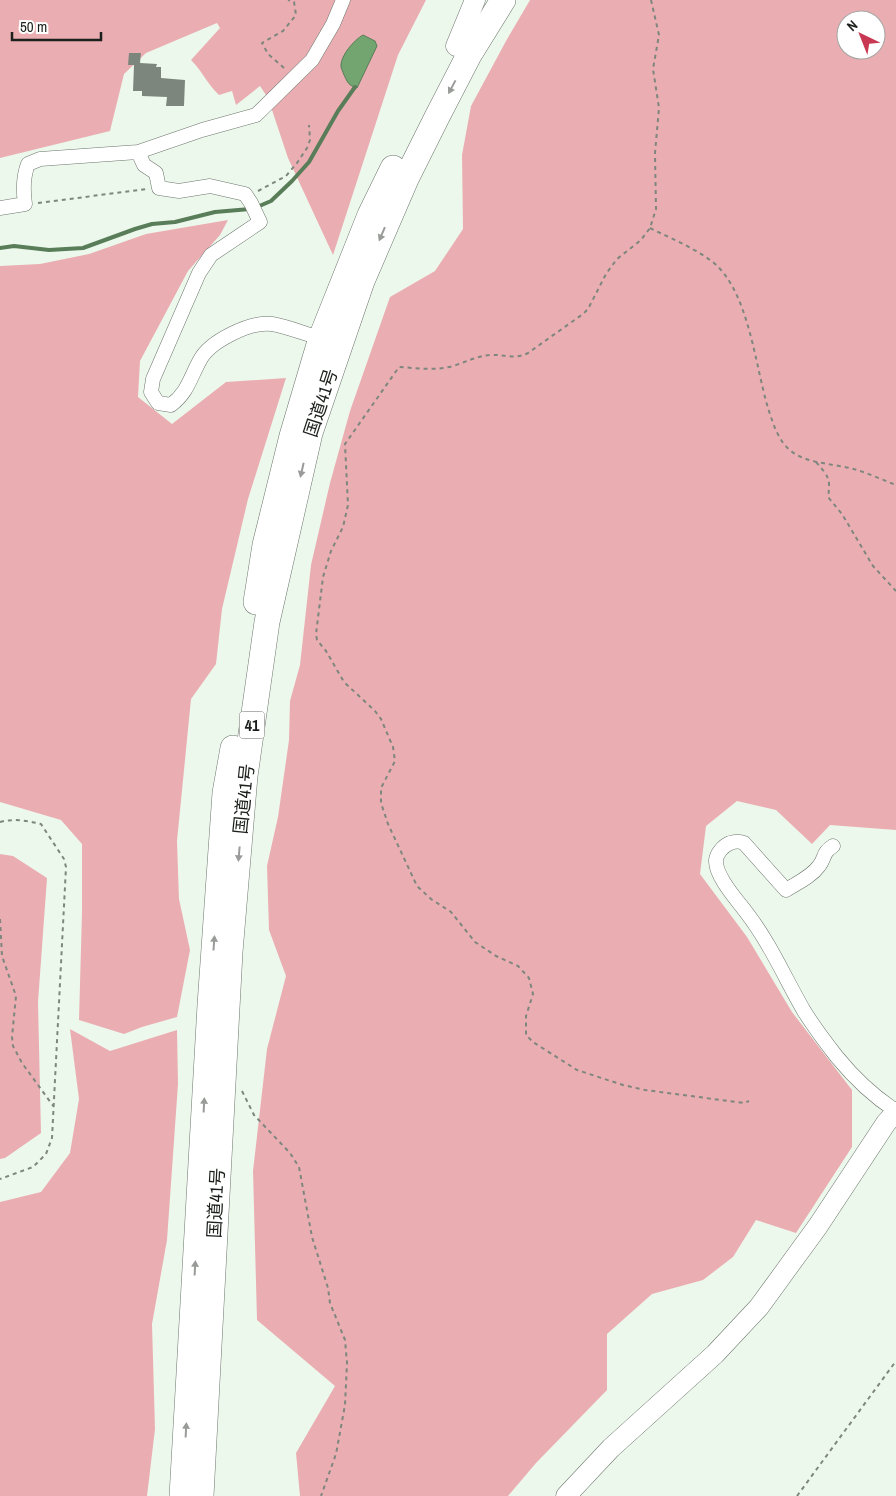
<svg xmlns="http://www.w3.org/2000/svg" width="896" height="1496" viewBox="0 0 896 1496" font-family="'Archivo Narrow','Noto Sans JP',sans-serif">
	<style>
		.green { fill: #eaaeb2; fill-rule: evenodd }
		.water { fill: #73a571; stroke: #597d58 }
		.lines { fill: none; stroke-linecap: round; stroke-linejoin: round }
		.stream { stroke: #597d58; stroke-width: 4 }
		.building { fill: #7d867c }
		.street-casing { stroke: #6c756c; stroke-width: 15 }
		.secondary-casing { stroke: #6c756c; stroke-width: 21 }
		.highway-casing { stroke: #6c756c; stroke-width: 26 }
		.path { stroke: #7e867e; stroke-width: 2; stroke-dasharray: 4 4; stroke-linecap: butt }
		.street { stroke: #fff; stroke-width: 14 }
		.secondary { stroke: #fff; stroke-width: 20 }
		.highway { stroke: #fff; stroke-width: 25 }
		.oneway { fill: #999b99 }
		.labels { text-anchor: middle; stroke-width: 4; stroke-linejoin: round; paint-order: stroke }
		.shield { fill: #fff; stroke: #606360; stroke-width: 1 }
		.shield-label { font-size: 16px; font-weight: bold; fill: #1c201c }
		.street-label { font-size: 18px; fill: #1c201c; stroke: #fff }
	</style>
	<rect width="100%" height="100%" fill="#edf8ed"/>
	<path class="green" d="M0,0H426L398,55L333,255L288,158L268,98L260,86L236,105L232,91L219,95C207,84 203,72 191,60L220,28L217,23L146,53L124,74L110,131L0,158Z
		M530,0H896V830L830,825L812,844L776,810L737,801L706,826L700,874L747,937L792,1012L852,1090V1147L796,1233L756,1220L733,1257L703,1280L652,1294L607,1334V1390L536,1463L508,1496H300L296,1453L335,1386L257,1320L253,1171L267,1049L286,976L269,930L267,866L278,817L289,740L290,701L300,665L311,565L330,483L350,411L390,297L435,271L463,229L462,155L471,106L506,41ZM846,20H876V50H846Z
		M228,220L220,235L188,271L140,361L138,397L172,424L226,382L286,378L248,499L222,609L216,664L191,699L177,841L179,899L190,950L177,1017L142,1027L124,1034L79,1020L82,912V844L61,820L0,802V266L40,264L89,254L146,234Z
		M0,854L13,856L47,878L38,1002L41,1133L5,1158L0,1159Z
		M70,1029L110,1051L177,1030L178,1084L167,1240L152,1324L155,1429L147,1496H0V1202L41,1192L70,1153L79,1099Z"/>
	<path class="water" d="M363,35L375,41L377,46L357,88C348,85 348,83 344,75C343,72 342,70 341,67C340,56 354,40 363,35Z"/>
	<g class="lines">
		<path class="stream" d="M257,207L271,201L292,181L309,162L338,111L355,87
			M0,248L14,246L49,250L83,248L135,229L152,224L175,222L215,212L250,209"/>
	</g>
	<path class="building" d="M129,53H141L140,63L157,64L156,67H161V78L185,80L184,106H166L167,97L142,96V91H133L134,65H128Z"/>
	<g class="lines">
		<defs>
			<path id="street" d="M138,152L144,165L156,173L159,188L179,191L210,186L245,194L251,203L260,222L211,255L199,273L153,379L151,392L158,403L171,405C188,392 190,378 200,360C210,341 251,321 272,324C289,327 305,334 321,338
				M0,208L25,204C23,190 23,177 28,164L40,159L138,152L202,130L256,115L312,60L333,24L343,0
				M833,846C822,853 826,857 819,866C811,877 797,883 786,890L744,843C739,841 736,841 730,843C723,846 717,853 716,860C715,876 737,900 746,912C770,943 785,978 804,1011C814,1027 826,1043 837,1057C855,1079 873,1096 896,1111"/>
			<path id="secondary" d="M456,46L475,0
				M566,1496L611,1448L715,1354L759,1307L818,1226L886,1123L896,1112"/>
			<path id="highway" d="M256,602L265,545L292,436L321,338L370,215L393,168
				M182,1496L210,1005L225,793L233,748
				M201,1496L230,952L245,776L267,622L310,433L362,281L406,179L437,117L469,55L503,0"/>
		</defs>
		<use href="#street" class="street-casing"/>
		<use href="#secondary" class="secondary-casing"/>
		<use href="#highway" class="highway-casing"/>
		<path class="path" d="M651,0L659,35L653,69L659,108L655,153L656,209L650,228L641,240L617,259L606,274L588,309L583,314L528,353C515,360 504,354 490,355C477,356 466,362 453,366C435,371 417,368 399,367L345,444L348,505L343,527L331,551L323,577L316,634L317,640L326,651L344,682L375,711L381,719L393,747L395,761L381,788V803L388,824L417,886L431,899L451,912L475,942L496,956L518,966L529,978L533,994L526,1016V1035L533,1042L577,1070L623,1085L645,1090L744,1103L749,1101
			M284,68L268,54L262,43L283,31L296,15L294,2L288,0
			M258,191L286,176L297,163L307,148L310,140L309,125
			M38,203L147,189
			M650,228C672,239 695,248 714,263C749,293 755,365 768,408C773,423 778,441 791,451C809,465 835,463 857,470C870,474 883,480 896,485
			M816,462C828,476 831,478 828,497L842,514L873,566L896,591
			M0,822C14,818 28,821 41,824L64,859L66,867L52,1138L46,1154L33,1167L0,1179
			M0,919L2,956L16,996L12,1037L13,1046L22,1063L54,1107
			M242,1091L254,1115L290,1153L299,1167L312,1237L328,1288L330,1303L345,1340L347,1363L345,1405L336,1454L321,1496
			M797,1496L896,1361"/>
		<use href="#street" class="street"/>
		<use href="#secondary" class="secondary"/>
		<use href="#highway" class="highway"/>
	</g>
	<defs><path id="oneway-solid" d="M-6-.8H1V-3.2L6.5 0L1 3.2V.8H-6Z" transform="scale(1.25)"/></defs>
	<g class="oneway">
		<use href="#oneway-solid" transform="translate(452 87) rotate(118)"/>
		<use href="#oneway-solid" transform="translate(382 234) rotate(113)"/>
		<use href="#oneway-solid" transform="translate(302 470) rotate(103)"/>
		<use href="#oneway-solid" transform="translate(239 854) rotate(95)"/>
		<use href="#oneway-solid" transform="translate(214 943) rotate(-86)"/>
		<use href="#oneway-solid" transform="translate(204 1105) rotate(-87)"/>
		<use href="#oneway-solid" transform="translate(195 1268) rotate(-87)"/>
		<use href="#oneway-solid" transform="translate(186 1430) rotate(-87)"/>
	</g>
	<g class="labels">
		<rect class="shield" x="239.5" y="711.5" width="25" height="27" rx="4"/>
		<g class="shield-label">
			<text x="252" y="731">41</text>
		</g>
		<g class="street-label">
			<text transform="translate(321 403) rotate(-72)" y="6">国道41号</text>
			<text transform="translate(244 799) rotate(-84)" y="6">国道41号</text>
			<text transform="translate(216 1203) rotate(-87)" y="6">国道41号</text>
		</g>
	</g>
	<g transform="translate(861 35) rotate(317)"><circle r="24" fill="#ffffff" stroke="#a4a6a4"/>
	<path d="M0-4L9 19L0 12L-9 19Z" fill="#c83853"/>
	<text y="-8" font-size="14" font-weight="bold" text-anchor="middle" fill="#1c201c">N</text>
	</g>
	<path d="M12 32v8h89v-8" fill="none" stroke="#1c201c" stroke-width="2.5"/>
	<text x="20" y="32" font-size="15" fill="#1c201c" stroke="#ffffff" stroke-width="4" paint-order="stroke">50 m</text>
</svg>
